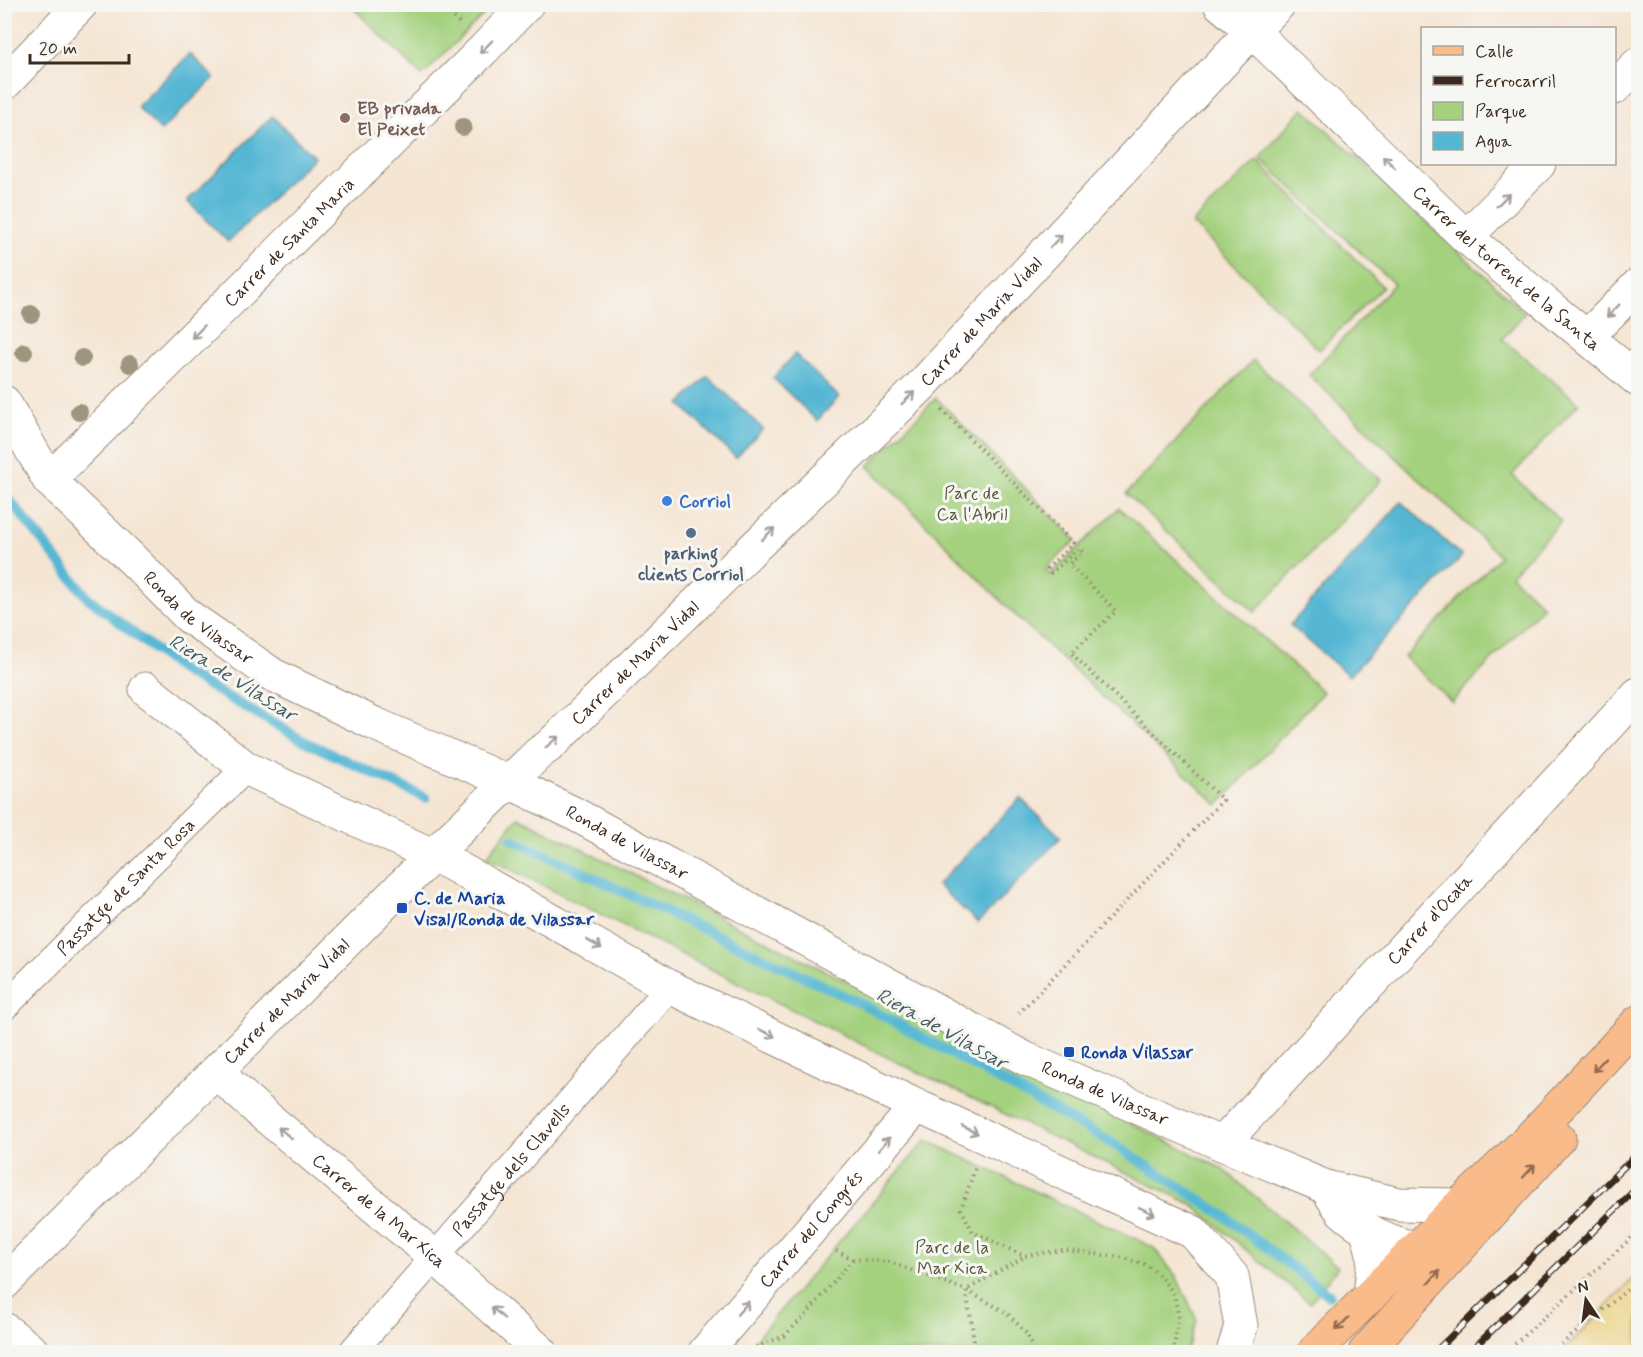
<svg xmlns="http://www.w3.org/2000/svg" width="1643" height="1357" viewBox="0 0 1643 1357" font-family="Mynerve,sans-serif">
	<style>
		.green { fill: #a4d17e; stroke: #707e4e; stroke-width: 1.5 }
		.sand { fill: #eeda9e; stroke: #94825e; stroke-width: 1.5 }
		.water { fill: #55b7d4; stroke: #487079; stroke-width: 1.5 }
		.lines { fill: none; stroke-linecap: round; stroke-linejoin: round }
		.stream { stroke: #55b7d4; stroke-width: 10 }
		.pedestrian-casing { stroke: #988878; stroke-width: 29 }
		.minor-casing { stroke: #988878; stroke-width: 35 }
		.tertiary-casing { stroke: #988878; stroke-width: 35 }
		.primary-casing { stroke: #988878; stroke-width: 35 }
		.path { stroke: #988878; stroke-width: 4; stroke-dasharray: 1.5 4.5; stroke-linecap: butt }
		.pedestrian { stroke: #fff; stroke-width: 27 }
		.minor { stroke: #fff; stroke-width: 33 }
		.tertiary { stroke: #fff; stroke-width: 33 }
		.primary { stroke: #fabb8b; stroke-width: 33 }
		.rail-casing { stroke: #3b2a1e; stroke-width: 7 }
		.rail { stroke: #f6f6f2; stroke-width: 4.5; stroke-dasharray: 14; stroke-linecap: butt }
		.tree { fill: #9d957d }
		.oneway { stroke: #a79f9a }
		.oneway2 { stroke: #916b4f }
		.education-dot { fill: #8d6e63; stroke: #f6f6f2; stroke-width: 2 }
		.shop-dot { fill: #3f7fe0; stroke: #f6f6f2; stroke-width: 2 }
		.service-dot { fill: #5c6f8a; stroke: #f6f6f2; stroke-width: 2 }
		.transit-dot { fill: #1a4fb4; stroke: #f6f6f2; stroke-width: 2 }
		.labels { text-anchor: middle; stroke-width: 6; stroke-linejoin: round; paint-order: stroke }
		.education-label { font-size: 18px; font-weight: bold; fill: #785e54; stroke: #f6f6f2; text-anchor: start }
		.street-label { font-size: 18px; fill: #3b2a1e; stroke: #f6f6f2 }
		.park-label { font-size: 18px; fill: #555436; stroke: #f6f6f2 }
		.shop-label { font-size: 18px; font-weight: bold; fill: #366cbe; stroke: #f6f6f2; text-anchor: start }
		.service-label { font-size: 18px; font-weight: bold; fill: #4e5e75; stroke: #f6f6f2 }
		.transit-label { font-size: 18px; font-weight: bold; fill: #164399; stroke: #f6f6f2; text-anchor: start }
		.water-label { font-size: 20px; font-style: italic; fill: #445b5e; stroke: #f6f6f2 }
	</style>
	<rect width="100%" height="100%" fill="#f6f6f2"/>
	<filter id="ink" filterUnits="userSpaceOnUse"><feTurbulence type="fractalNoise" baseFrequency=".0167" numOctaves="2"/><feDisplacementMap in="SourceGraphic" scale="12" xChannelSelector="R" yChannelSelector="G"/><feConvolveMatrix kernelMatrix="1 2 1 2 8 2 1 2 1" color-interpolation-filters="sRGB"/></filter>
	<filter id="wash" filterUnits="userSpaceOnUse"><feTurbulence type="fractalNoise" baseFrequency=".008" numOctaves="4" result="noise"/><feDisplacementMap in="SourceGraphic" scale="24" xChannelSelector="R" yChannelSelector="G"/><feGaussianBlur stdDeviation="1.35" result="paint"/><feColorMatrix in="noise" values="0 0 0 0 0 0 0 0 0 0 0 0 0 0 0 0 0 1.4 0 .05"/><feComposite in="paint" operator="in"/></filter>
	<g filter="url(#wash)">
		<rect width="100%" height="100%" fill="#f5e5d3"/>
		<path class="green" d="M350,5H493L422,76Z
			M1303,108L1525,313L1502,339L1579,403L1512,475L1561,521L1511,575L1543,606L1452,702L1404,657L1500,556L1309,375L1394,284L1260,158Z
			M1257,160L1383,287L1319,350L1192,223Z
			M1253,360L1381,480L1255,612L1126,494Z
			M936,398L1076,540L1046,569L1050,575L1119,508L1323,692L1218,805L1011,611L868,466Z
			M518,817L1223,1169L1338,1267L1310,1303L1191,1204L893,1060L486,857Z
			M926,1140L1153,1247L1176,1276L1197,1320L1186,1352H745Z"/>
		<path class="sand" d="M1638,1274V1352H1562Z"/>
		<path class="water" d="M190,54L214,78L161,131L137,107Z
			M272,116L314,157L228,242L187,201Z
			M795,354L839,397L817,421L773,378Z
			M708,376L763,429L736,458L680,404Z
			M1401,502L1462,556L1349,676L1290,625Z
			M1020,798L1061,837L978,923L937,885Z"/>
		<g class="lines">
			<path class="stream" d="M4,493L87,597L182,671L304,741L426,798
				M512,839L862,1004L1107,1140L1222,1214L1329,1295"/>
		</g>
	</g>
	<g filter="url(#ink)">
		<g class="lines">
			<defs>
				<g id="pedestrian">
					<path id="s1" d="M4,1007L246,768"/>
					<path id="s2" d="M352,1352L670,987"/>
				</g>
				<g id="minor">
					<path id="s3" d="M1220,4L1252,31L1466,237L1638,380"/>
					<path d="M4,84L81,4"/>
					<path d="M1614,88L1638,64"/>
					<path d="M1466,237L1539,164"/>
					<path d="M1588,336L1638,285"/>
					<path id="s4" d="M49,480L484,49L527,4"/>
					<path d="M146,689L246,768L451,864L670,987L917,1106L1193,1232L1232,1276L1241,1326L1233,1352"/>
					<path id="s5" d="M216,1072L257,1109L434,1256L541,1352"/>
					<path id="s6" d="M1222,1144L1638,694"/>
					<path id="s7" d="M4,1283L432,856L539,753L549,746L920,387L1234,50L1279,4"/>
					<path d="M4,1329L33,1352"/>
					<path id="s8" d="M705,1352L917,1106"/>
				</g>
				<g id="tertiary">
					<path id="s9" d="M4,402L49,480L132,559L188,616L273,675L375,724L509,782L571,812L1024,1058L1222,1144L1326,1187L1399,1204L1460,1205"/>
					<path d="M1326,1187C1331,1195 1336,1204 1342,1211C1361,1229 1416,1261 1441,1242"/>
					<path d="M1367,1231L1374,1257L1370,1296"/>
				</g>
				<path id="primary" d="M1314,1352L1460,1205L1527,1141L1638,1022
					M1365,1352L1559,1138"/>
			</defs>
			<use href="#pedestrian" class="pedestrian-casing"/>
			<use href="#minor" class="minor-casing"/>
			<use href="#tertiary" class="tertiary-casing"/>
			<use href="#primary" class="primary-casing"/>
			<path class="path" d="M442,4L462,26
				M942,410L1073,543L1047,569L1051,573L1079,548L1083,552L1069,564L1116,611L1071,653L1223,800L1016,1016
				M975,1169L961,1209L973,1232L1024,1256L1062,1250L1120,1257L1147,1265L1160,1276L1174,1294L1179,1319L1173,1352
				M836,1251L853,1259L889,1262L966,1290L1007,1313L1027,1334L1033,1352
				M756,1347L784,1336L806,1315L853,1259
				M973,1352L974,1338L966,1290L1024,1257
				M1506,1352L1638,1232
				M1552,1352L1638,1281"/>
			<use href="#pedestrian" class="pedestrian"/>
			<use href="#minor" class="minor"/>
			<use href="#tertiary" class="tertiary"/>
			<use href="#primary" class="primary"/>
			<defs>
				<path id="rail" d="M1435,1352L1638,1153
					M1470,1352L1638,1187"/>
			</defs>
			<use href="#rail" class="rail-casing"/>
			<use href="#rail" class="rail"/>
		</g>
		<g class="tree">
			<circle cx="463" cy="127" r="9"/>
			<circle cx="31" cy="314" r="9"/>
			<circle cx="24" cy="352" r="9"/>
			<circle cx="82" cy="358" r="9"/>
			<circle cx="130" cy="364" r="9"/>
			<circle cx="79" cy="412" r="9"/>
		</g>
		<defs><path id="oneway-shaft" d="M-6 0H5M1.5-3L5.5 0L1.5 3" fill="none" stroke-width="1.6" stroke-linecap="round" stroke-linejoin="round" transform="scale(1.5)"/></defs>
		<g class="oneway">
			<use href="#oneway-shaft" transform="translate(486 47) rotate(134)"/>
			<use href="#oneway-shaft" transform="translate(1389 162) rotate(-136)"/>
			<use href="#oneway-shaft" transform="translate(1503 200) rotate(-45)"/>
			<use href="#oneway-shaft" transform="translate(1056 241) rotate(-47)"/>
			<use href="#oneway-shaft" transform="translate(1613 311) rotate(135)"/>
			<use href="#oneway-shaft" transform="translate(198 332) rotate(135)"/>
			<use href="#oneway-shaft" transform="translate(908 398) rotate(-44)"/>
			<use href="#oneway-shaft" transform="translate(768 534) rotate(-44)"/>
			<use href="#oneway-shaft" transform="translate(552 742) rotate(-41)"/>
			<use href="#oneway-shaft" transform="translate(594 944) rotate(29)"/>
			<use href="#oneway-shaft" transform="translate(767 1033) rotate(26)"/>
			<use href="#oneway-shaft" transform="translate(970 1130) rotate(25)"/>
			<use href="#oneway-shaft" transform="translate(285 1133) rotate(-140)"/>
			<use href="#oneway-shaft" transform="translate(884 1144) rotate(-49)"/>
			<use href="#oneway-shaft" transform="translate(1147 1211) rotate(25)"/>
			<use href="#oneway-shaft" transform="translate(743 1308) rotate(-49)"/>
			<use href="#oneway-shaft" transform="translate(498 1313) rotate(-138)"/>
		</g>
		<g class="oneway2">
			<use href="#oneway-shaft" transform="translate(1599 1065) rotate(133)"/>
			<use href="#oneway-shaft" transform="translate(1529 1171) rotate(-48)"/>
			<use href="#oneway-shaft" transform="translate(1434 1277) rotate(-48)"/>
			<use href="#oneway-shaft" transform="translate(1342 1324) rotate(135)"/>
		</g>
	</g>
	<circle class="education-dot" cx="345" cy="118" r="6"/>
	<circle class="shop-dot" cx="667" cy="501" r="6"/>
	<circle class="service-dot" cx="691" cy="533" r="6"/>
	<g class="transit-dot">
		<rect x="396" y="902" width="12" height="12" rx="3"/>
		<rect x="1063" y="1046" width="12" height="12" rx="3"/>
	</g>
	<g class="labels">
		<g class="education-label">
			<text x="357" y="114">EB privada<tspan x="357" dy="21">El Peixet</tspan></text>
		</g>
		<g class="street-label">
			<text dy="6" stroke="none"><textPath href="#s4" startOffset="338">Carrer de Santa Maria</textPath></text>
			<text dy="6" stroke="none"><textPath href="#s3" startOffset="390">Carrer del torrent de la Santa</textPath></text>
			<text dy="6" stroke="none"><textPath href="#s7" startOffset="1371">Carrer de Maria Vidal</textPath></text>
			<text dy="6" stroke="none"><textPath href="#s9" startOffset="294">Ronda de Vilassar</textPath></text>
			<text dy="6" stroke="none"><textPath href="#s7" startOffset="885">Carrer de Maria Vidal</textPath></text>
			<text dy="6" stroke="none"><textPath href="#s9" startOffset="780">Ronda de Vilassar</textPath></text>
			<text dy="6" stroke="none"><textPath href="#s1" startOffset="171">Passatge de Santa Rosa</textPath></text>
			<text dy="6" stroke="none"><textPath href="#s6" startOffset="306">Carrer d'Ocata</textPath></text>
			<text dy="6" stroke="none"><textPath href="#s7" startOffset="399">Carrer de Maria Vidal</textPath></text>
			<text dy="6" stroke="none"><textPath href="#s9" startOffset="1320">Ronda de Vilassar</textPath></text>
			<text dy="6" stroke="none"><textPath href="#s2" startOffset="242">Passatge dels Clavells</textPath></text>
			<text dy="6" stroke="none"><textPath href="#s5" startOffset="214">Carrer de la Mar Xica</textPath></text>
			<text dy="6" stroke="none"><textPath href="#s8" startOffset="162">Carrer del Congrés</textPath></text>
		</g>
		<g class="park-label">
			<text x="972" y="499">Parc de<tspan x="972" dy="21">Ca l'Abril</tspan></text>
			<text x="952" y="1253">Parc de la<tspan x="952" dy="21">Mar Xica</tspan></text>
		</g>
		<g class="shop-label">
			<text x="679" y="507">Corriol</text>
		</g>
		<g class="service-label">
			<text x="691" y="559">parking<tspan x="691" dy="21">clients Corriol</tspan></text>
		</g>
		<g class="transit-label">
			<text x="414" y="904">C. de Maria<tspan x="414" dy="21">Visal/Ronda de Vilassar</tspan></text>
			<text x="1081" y="1058">Ronda Vilassar</text>
		</g>
		<g class="water-label">
			<text transform="translate(233 677) rotate(32)" y="7">Riera de Vilassar</text>
			<text transform="translate(942 1028) rotate(29)" y="7">Riera de Vilassar</text>
		</g>
	</g>
	<rect width="1643" height="1357" fill="none" stroke="#f6f6f2" stroke-width="24"/>
	<rect x="1421" y="27" width="195" height="138" fill="#f6f6f2" stroke="#aba49d" stroke-width="1.5"/>
	<rect x="1433" y="46" width="30" height="9" fill="#fabb8b" stroke="#aba49d" stroke-width="1.5"/>
	<text x="1475" y="57" font-size="18" fill="#3b2a1e">Calle</text>
	<rect x="1433" y="76" width="30" height="9" fill="#3b2a1e" stroke="#aba49d" stroke-width="1.5"/>
	<text x="1475" y="87" font-size="18" fill="#3b2a1e">Ferrocarril</text>
	<rect x="1433" y="102" width="30" height="18" fill="#a4d17e" stroke="#aba49d" stroke-width="1.5"/>
	<text x="1475" y="117" font-size="18" fill="#3b2a1e">Parque</text>
	<rect x="1433" y="132" width="30" height="18" fill="#55b7d4" stroke="#aba49d" stroke-width="1.5"/>
	<text x="1475" y="147" font-size="18" fill="#3b2a1e">Agua</text>
	<g transform="translate(1586 1300) rotate(347)" stroke="#f6f6f2" stroke-width="4.5" paint-order="stroke">
	<path d="M0-4.5L10 22L0 15L-10 22Z" fill="#3b2a1e"/>
	<text y="-9" font-size="16" font-weight="bold" text-anchor="middle" fill="#3b2a1e">N</text>
	</g>
	<path d="M30 54v9h99v-9" fill="none" stroke="#3b2a1e" stroke-width="3"/>
	<text x="39" y="54" font-size="18" fill="#3b2a1e" stroke="#f6f6f2" stroke-width="4.5" paint-order="stroke">20 m</text>
</svg>
